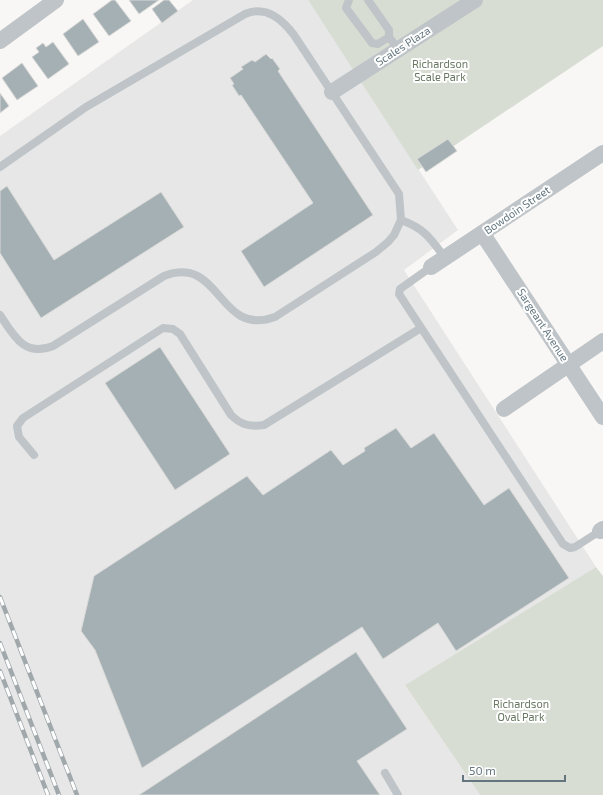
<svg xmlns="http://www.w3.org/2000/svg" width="603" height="795" viewBox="0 0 603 795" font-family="'Exo 2',sans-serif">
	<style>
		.built { fill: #e6e7e6 }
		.green { fill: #d8ddd4 }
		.building { fill: #a5b0b4; stroke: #d9d9d7 }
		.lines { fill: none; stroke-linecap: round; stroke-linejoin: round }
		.service { stroke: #bec4c7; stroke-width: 8 }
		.minor { stroke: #bec4c7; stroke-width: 16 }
		.rail-casing { stroke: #a0a8ac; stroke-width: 4.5 }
		.rail { stroke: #fff; stroke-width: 3; stroke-dasharray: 9; stroke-linecap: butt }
		.labels { text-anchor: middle; stroke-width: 4; stroke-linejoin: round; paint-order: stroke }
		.street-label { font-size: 11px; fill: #63767f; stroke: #fff }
		.park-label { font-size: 11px; fill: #687862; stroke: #fff }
	</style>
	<rect width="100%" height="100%" fill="#f8f7f5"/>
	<path class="built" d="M193,0H308L458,230L404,270L596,567L405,685L480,795H0V136Z"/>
	<path class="green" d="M308,0H603V46L418,170Z
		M596,567L603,576V795H480L405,685Z"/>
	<path class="building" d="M112,0H115L131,21L109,36L93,14Z
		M129,0H159L139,14Z
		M164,0H169L178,11L162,23L152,9Z
		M83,19L99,42L78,56L63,34Z
		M53,42L69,64L48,79L32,57L39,52L36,48L43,43L46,47Z
		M266,54L271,59L272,58L280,69L278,71L373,215L264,287L241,251L313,203L241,95L239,96L232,85L234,84L230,78L243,69L241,67L252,60L255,62Z
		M22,63L38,86L17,100L2,78Z
		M0,93L9,106L0,113Z
		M448,139L457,151L426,172L417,159Z
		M7,186L54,260L161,192L184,227L41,318L0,253V191Z
		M160,347L230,454L175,490L105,383Z
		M396,428L411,448L434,433L484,505L509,488L569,578L456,651L438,623L383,659L362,627L142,768L95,650L81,631L94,576L247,476L263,495L331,450L343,465L365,451L364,448Z
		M356,652L407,729L357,761L380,795H139Z"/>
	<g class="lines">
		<path class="service" d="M349,0L346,8L372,43L378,44L389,37
			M368,0L389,30V37L398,49
			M0,167L86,107L245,14C266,5 282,19 294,35L399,194L401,220L394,235L388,242L376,252L275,317C217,338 222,254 164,276L53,346C24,357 14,336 0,315
			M401,220C424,228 431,239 445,258
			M431,267L400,289L399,294L563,544L570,548L575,547L600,531
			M34,455L19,437L17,426L23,418L163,328L173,329L180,334L231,415C241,425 250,427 264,425L421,328
			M385,773L398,795"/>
		<path class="minor" d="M0,41L56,0
			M332,92L475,0
			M482,233L603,417
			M431,267L603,153
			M504,409L603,341
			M600,531L603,529"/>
		<defs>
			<path id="rail" d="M0,597L77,795
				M0,643L59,795
				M0,671L48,795"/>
		</defs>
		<use href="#rail" class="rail-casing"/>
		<use href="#rail" class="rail"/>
	</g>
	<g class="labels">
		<g class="street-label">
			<text transform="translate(403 46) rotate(-33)" y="4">Scales Plaza</text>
			<text transform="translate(517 210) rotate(-34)" y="4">Bowdoin Street</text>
			<text transform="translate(543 325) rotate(57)" y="4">Sargeant Avenue</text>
		</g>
		<g class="park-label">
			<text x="440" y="68">Richardson<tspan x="440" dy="13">Scale Park</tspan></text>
			<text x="521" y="708">Richardson<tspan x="521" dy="13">Oval Park</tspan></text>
		</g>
	</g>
	<path d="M463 775v6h102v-6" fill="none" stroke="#63767f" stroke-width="2"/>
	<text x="469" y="775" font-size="12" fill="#63767f" stroke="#ffffff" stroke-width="3" paint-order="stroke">50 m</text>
</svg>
